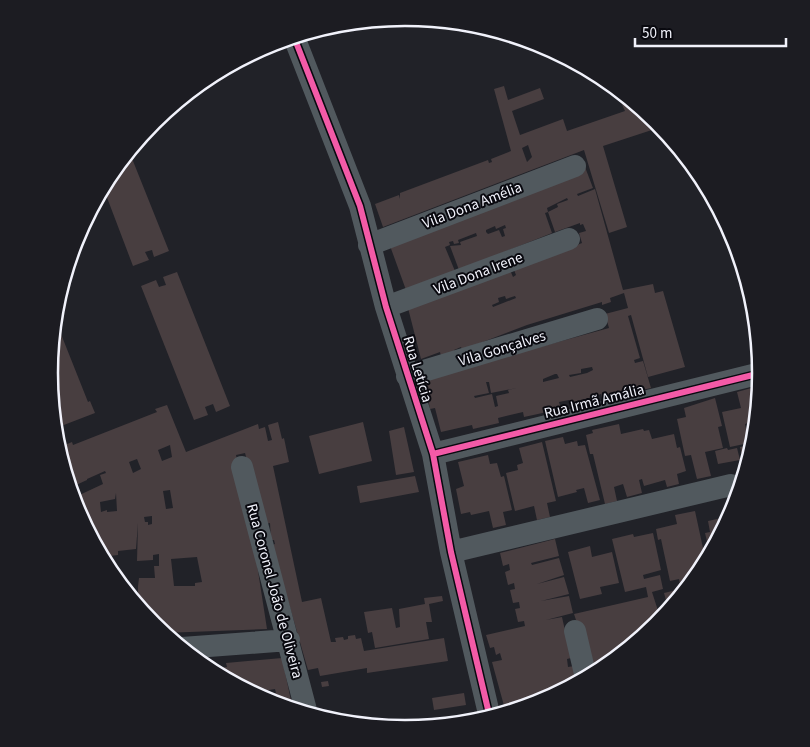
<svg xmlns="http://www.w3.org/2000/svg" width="810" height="747" viewBox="0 0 810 747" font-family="'Source Sans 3',sans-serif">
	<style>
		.building { fill: #483e40; fill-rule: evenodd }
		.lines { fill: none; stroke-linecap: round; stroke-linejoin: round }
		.minor { stroke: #51595e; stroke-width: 22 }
		.cycleway-casing { stroke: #09090f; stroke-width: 9 }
		.cycleway { stroke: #f35aa7; stroke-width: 6 }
		.labels { text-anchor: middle; stroke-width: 4; stroke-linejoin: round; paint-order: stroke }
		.street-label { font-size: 15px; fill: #f1f2fb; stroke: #09090f }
		.rim { fill: none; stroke: #f1f2fb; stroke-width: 2.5 }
	</style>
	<rect width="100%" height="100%" fill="#212228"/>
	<path class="building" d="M504,86L508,100L540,88L544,99L512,111L520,135L563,119L567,131L625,111L614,87L657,122L661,127L603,146L627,227L609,233L584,150L383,227L375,204L399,195L400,199V193L488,160L489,163L492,162L491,159L511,151L494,89ZM528,145L532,157L527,162L522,148Z
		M129,151L169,251L154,257L152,250L145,252L149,260L133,266L103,187L109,175Z
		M585,167L593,188L577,194L578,196L595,189L623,290L653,284L655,293L663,291L685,367L648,377L631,315L628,316L640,358L634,360L635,363L643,361L651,388L602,399L601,394L589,398L590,401L570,407L569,400L559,402L561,409L524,417L523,412L498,418L499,423L473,429L472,425L441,432L435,408L430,409L424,379L609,328L605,314L628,308L624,293L610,298L611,302L602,305V302L527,325L462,350L461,347L454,350L455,352L441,356L440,352L421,359L408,308L510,270L513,277L516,275L514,270L582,243L579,233L586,231L583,224L580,225V223L555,232L548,212L558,207L557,204L568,200L567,198L547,208L548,212L545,213L552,233L459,270L450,246L461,245L460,242L477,236L476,233L458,240L459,243L454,244L453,241L449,242L450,245L445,247L455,271L406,290L389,243ZM505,225L506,228L503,229L505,236L502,237L499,230L488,234L486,232V230L495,226L496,229ZM505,296L506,299L515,296L516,298L493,307L492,305L499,302L498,298ZM592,367L593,370L587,373L570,377L569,375L581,373V369ZM555,374H557L559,378L543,382V379ZM486,382H489L491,393L517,388L508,390L509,393L496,396L498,406L495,407L492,394L475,398L474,396L489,393Z
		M78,234L83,247L72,252L76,237Z
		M177,272L230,406L216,412L213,404L205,407L208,415L194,420L141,286L156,280L159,287L162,286L166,285L163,277Z
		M55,311L58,318L55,319L88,402L90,401L95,413L56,428L49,373Z
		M755,387L756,391L759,390L756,421L745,424L749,443L730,447L722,412L741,408L737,392Z
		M715,398L722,426L718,427L723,448L705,452L711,476L697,479L691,455L685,456L677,419L686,417L684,408Z
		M167,405L186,452L258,424L259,429L265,427L268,441L272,440L268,425L278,422L282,439L284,438L289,462L273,466L302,602L321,598L331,642H336L335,638L343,637L344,640L348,639V636L355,635L356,639L361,638L364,651L444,638L448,661L367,673V668L320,676L318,668L308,670L272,545L275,544L274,540H271L270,523L265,524L245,453L236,455L254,545L267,629L163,633L157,628V622H151L140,609V605H138V586L139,578H155L154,566H159V554L153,555V560L137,561L138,523L136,549L118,551V555L101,557L76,509L73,498L103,484L100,475L106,473L105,471L87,479V480L76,485L68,458L65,459L60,447L72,442L73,445L157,412L155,409ZM170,445L172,457L162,461L158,450ZM137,459L141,469L133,473L129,462ZM170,490L173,508L166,509L163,491ZM116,493L117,511L107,512V510L101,512L100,502L115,499ZM152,516V524L148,525V522H145L144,517ZM197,557L202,582L195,583V586H174L171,559Z
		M363,422L372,461L319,474L309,436Z
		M619,424L621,434L643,429L644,431L649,430L652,439L674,434L677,448L680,447L686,471L677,474L679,484L667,487L665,480L644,486L642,479L639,480L642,493L627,497L623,484L614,487L617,501L605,504L593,454H590L586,435L593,433L592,430Z
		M404,427L414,472L396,475L389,431Z
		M563,437L565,444L577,441L578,446L585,445L600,500L588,503L584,488L576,490L577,492L558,497L545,441Z
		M542,442L556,501L547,503L550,517L537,520L534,506L515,511L506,473L518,470L517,465L523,463L519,448Z
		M750,445L751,452L750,458L743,459L740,447Z
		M727,448L728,450L737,448L740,460L718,464L715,451Z
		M488,455L490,464L497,463L501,477L504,476L512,510L503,512L506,525L493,528L489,511L471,515L470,512L461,514L456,489L464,486L458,462Z
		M415,476L419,492L360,503L357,486Z
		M695,511L706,562L675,603L667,604L664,593L681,589L679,579L670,581L661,539L658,540L656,529L677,524L675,515Z
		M731,516L719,537L710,554L705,533L710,532L708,521Z
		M653,533L661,570L643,575L644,579L660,575L663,589L652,592L661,620L603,670L594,674L574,614L648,597L646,587L625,592L612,539L633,534L634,537Z
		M555,539L559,556L531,563L532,565L559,558L564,575L537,584L564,577L569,594L541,601L569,596L573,613L546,620L562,617L568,644L575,657L567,659L568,667L574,666L577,683L541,703L506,713L492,662L502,660L500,653L496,655L494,647L490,648L486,635L525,626L524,621L518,622L515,609L520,608L519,602L513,603L510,590L515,589L514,583L508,585L505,572L510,570L509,564L503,566L500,553ZM546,690L547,695L539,697L538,693Z
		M590,546L592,557L612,552L619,583L600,587L602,594L580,599L568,552Z
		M442,596L443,601L429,604L432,622H426L429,639L375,648L372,632L368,633L364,612L392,608L396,628L400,627L399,609L425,604L424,598Z
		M282,658L293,710L256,696L276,693L275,689L251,693L237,685L235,674L228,675L229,681L207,669L227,667L226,663Z
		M328,681L329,686L322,687L321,682Z
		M464,693L466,705L434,710L432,698Z"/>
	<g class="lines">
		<path class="minor" d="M294,37L360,206L386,307L433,454L451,552L490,718
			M369,245L575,166
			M386,307L569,239
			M407,376L597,319
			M433,454L761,373
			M242,467L307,714
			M451,552L731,485
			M575,631L586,678
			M182,648L289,640"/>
		<defs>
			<path id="cycleway" d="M294,37L360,206L386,307L433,454L451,552L490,718
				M433,454L761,373"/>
		</defs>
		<use href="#cycleway" class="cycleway-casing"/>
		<use href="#cycleway" class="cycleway"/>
	</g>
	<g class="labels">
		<g class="street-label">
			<text transform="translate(472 205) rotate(-21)" y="5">Vila Dona Amélia</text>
			<text transform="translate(478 273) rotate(-21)" y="5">Vila Dona Irene</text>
			<text transform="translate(502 348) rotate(-17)" y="5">Vila Gonçalves</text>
			<text transform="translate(418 369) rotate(73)" y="5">Rua Letícia</text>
			<text transform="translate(594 401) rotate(-14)" y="5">Rua Irmã Amália</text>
			<text transform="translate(275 591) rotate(75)" y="5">Rua Coronel João de Oliveira</text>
		</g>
	</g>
	<path d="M0 0H810V747H0ZM58 373a347 347 0 1 1 694 0a347 347 0 1 1-694 0Z" fill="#1c1c22" fill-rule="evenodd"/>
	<path class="rim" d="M58 373a347 347 0 1 1 694 0a347 347 0 1 1-694 0Z"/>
	<path d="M635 38v8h151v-8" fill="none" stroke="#f1f2fb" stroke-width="2.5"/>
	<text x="642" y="38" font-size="15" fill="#f1f2fb" stroke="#09090f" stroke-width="4" paint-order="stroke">50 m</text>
</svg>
